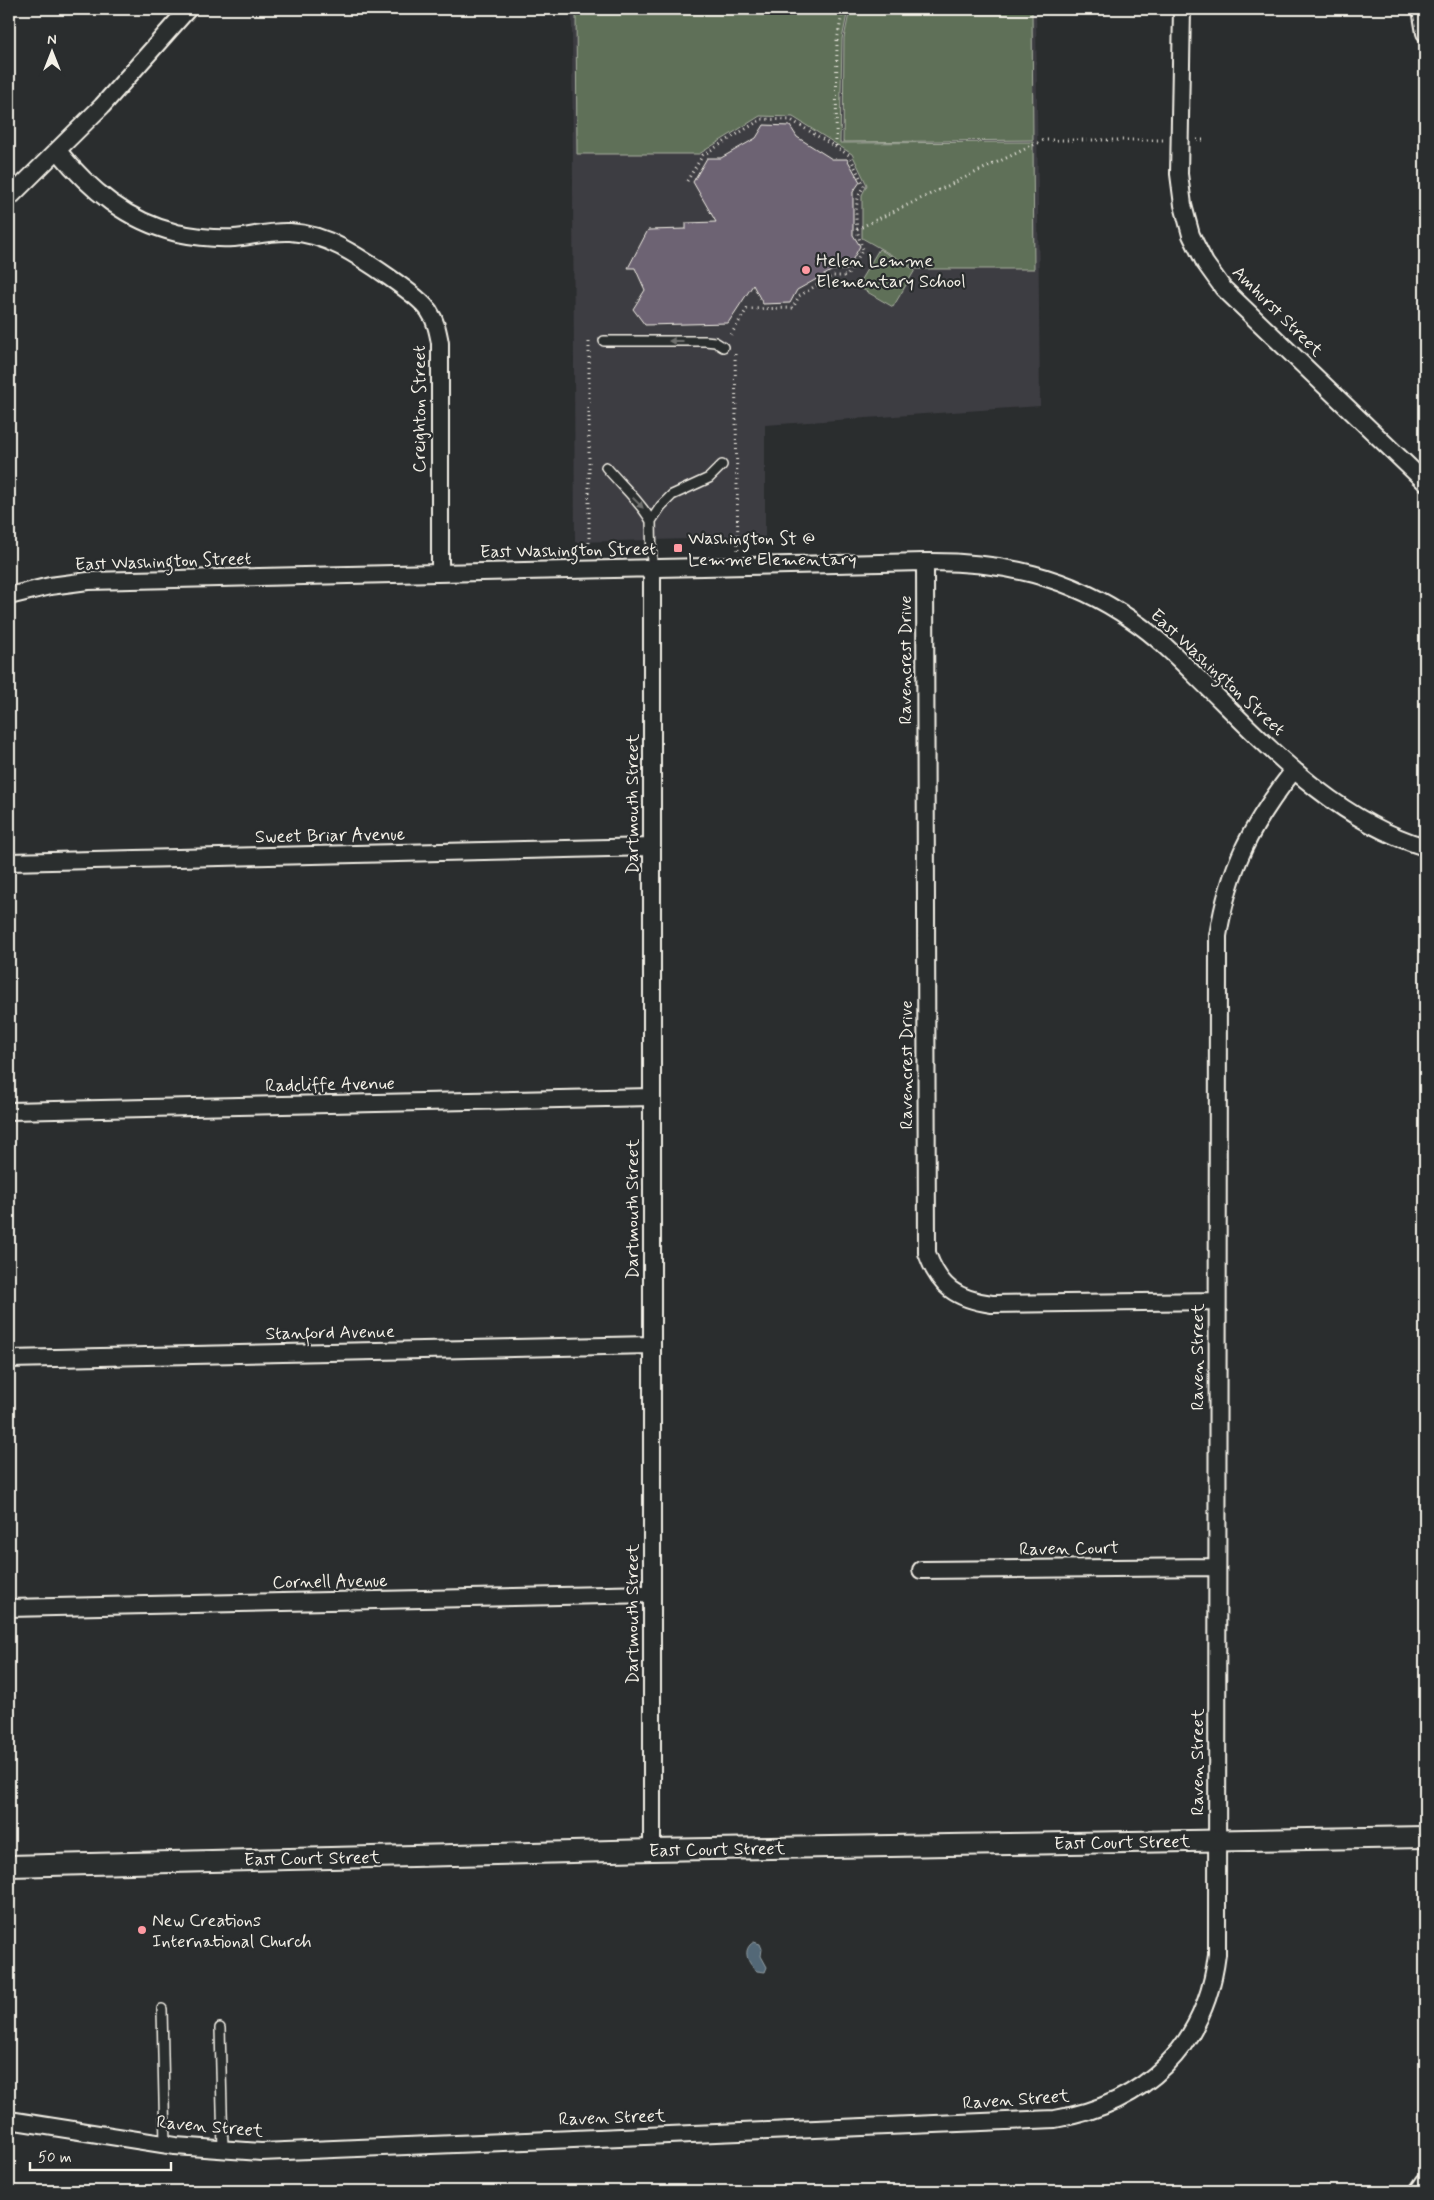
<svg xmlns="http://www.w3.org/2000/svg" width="1434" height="2200" viewBox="0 0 1434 2200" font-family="Mynerve,sans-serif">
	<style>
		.built { fill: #3e3d43 }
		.green { fill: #5e6f58; stroke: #a9b0a0 }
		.water { fill: #536877; stroke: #939fa4 }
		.building { fill: #6d6373; stroke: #f4f1e8 }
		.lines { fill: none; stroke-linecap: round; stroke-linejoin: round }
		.service-casing { stroke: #f4f1e8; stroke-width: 12 }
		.minor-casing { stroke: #f4f1e8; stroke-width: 20 }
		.tertiary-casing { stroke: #f4f1e8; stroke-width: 24 }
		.path { stroke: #f4f1e8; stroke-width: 3; stroke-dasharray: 1 4; stroke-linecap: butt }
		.service { stroke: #2a2d2e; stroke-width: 9 }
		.minor { stroke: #2a2d2e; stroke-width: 16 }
		.tertiary { stroke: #2a2d2e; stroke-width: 20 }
		.oneway { fill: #71726f }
		.poi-dot { fill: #ff9aa2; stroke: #2a2d2e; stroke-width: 2 }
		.labels { text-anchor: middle; stroke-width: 4.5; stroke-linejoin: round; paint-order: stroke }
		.poi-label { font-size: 18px; fill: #f4f1e8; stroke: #2a2d2e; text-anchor: start }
		.street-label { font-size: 18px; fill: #f4f1e8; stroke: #2a2d2e }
	</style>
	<rect width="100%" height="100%" fill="#2a2d2e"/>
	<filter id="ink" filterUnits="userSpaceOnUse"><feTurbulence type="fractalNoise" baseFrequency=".02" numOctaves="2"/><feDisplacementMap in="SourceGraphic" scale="10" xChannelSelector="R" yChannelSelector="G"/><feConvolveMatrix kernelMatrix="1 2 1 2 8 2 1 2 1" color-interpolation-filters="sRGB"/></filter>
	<g filter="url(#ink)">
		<path class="built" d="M572,9H1036L1040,406L765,425V537L575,542Z"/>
		<path class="green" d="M576,9H848L842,39L840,143L1033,142L1034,269H916L862,238V195L867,185L852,154L793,117L760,116L699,154H577Z
			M850,9H1032L1033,140L843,142L844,38Z
			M879,249L915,270L893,307L857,286Z"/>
		<path class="water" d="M754,1942L760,1944L762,1949L761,1956L767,1967L765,1972L757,1971C748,1964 741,1949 754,1942Z"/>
		<path class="building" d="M764,125L790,126L797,137L832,159H847L860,182L853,192V235L860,246L847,270H833L797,290L790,303L763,304L753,285L728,323L645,325L633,309L645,290L635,268H628L648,230L686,229V223L716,222L693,182L707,158H721L756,138Z"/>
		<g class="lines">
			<defs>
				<path id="service" d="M604,341H705L715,342L723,347
					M606,467C621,485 640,501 651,521L661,506L672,495L709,478L722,465
					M651,521L652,568
					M162,2009L165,2144
					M220,2028L223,2149"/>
				<path id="minor" d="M1182,9L1179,174L1183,205L1191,235L1205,263L1223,288L1425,482
					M1421,9L1425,33
					M58,151C90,190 127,221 177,233C196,237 215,239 234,238C253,236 271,231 290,232C307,233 326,239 341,247C360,257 419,295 429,311C436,321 438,332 440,343V573
					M9,198L102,106L188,9
					M925,562L927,1253C939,1287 956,1299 992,1304L1217,1301
					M9,596L50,586L88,581L925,562C1001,561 1069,576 1132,620C1156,636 1177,657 1197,677C1265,743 1331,819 1425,847
					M9,862L652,847
					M9,1111L652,1097
					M9,1359L651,1345
					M921,1570L1217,1567
					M9,1608L652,1594
					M652,1850V568
					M9,2120L175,2146L261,2152L1055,2119C1145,2104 1206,2046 1217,1954L1218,936C1229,867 1251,825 1294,770
					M1418,2191L1425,2181"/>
				<path id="tertiary" d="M9,1866L652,1850L1425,1837"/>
			</defs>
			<use href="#service" class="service-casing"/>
			<use href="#minor" class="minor-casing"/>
			<use href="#tertiary" class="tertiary-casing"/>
			<path class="path" d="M1197,140H1206
				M836,146L837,41L843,9
				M687,181L703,155L762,119L791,120L849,155L864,186C852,202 855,231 863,249L847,276H832L799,296L793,308L747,309L730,336
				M857,229L1044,140H1164
				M735,354L738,550
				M589,553V342H591"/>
			<use href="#service" class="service"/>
			<use href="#minor" class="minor"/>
			<use href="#tertiary" class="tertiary"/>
		</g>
		<defs><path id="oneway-solid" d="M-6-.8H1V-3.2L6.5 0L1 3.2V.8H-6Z" transform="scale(1.25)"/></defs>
		<g class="oneway">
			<use href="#oneway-solid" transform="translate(676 341) rotate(180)"/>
			<use href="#oneway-solid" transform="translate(638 503) rotate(45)"/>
		</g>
	</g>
	<g class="poi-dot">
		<circle cx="806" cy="270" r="5"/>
		<rect x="673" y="543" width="10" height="10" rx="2.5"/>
		<circle cx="142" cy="1930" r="5"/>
	</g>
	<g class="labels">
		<g class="poi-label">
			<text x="816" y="266">Helen Lemme<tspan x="816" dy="21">Elementary School</tspan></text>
			<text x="688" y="544">Washington St @<tspan x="688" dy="21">Lemme Elementary</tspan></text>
			<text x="152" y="1926">New Creations<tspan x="152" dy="21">International Church</tspan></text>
		</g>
		<g class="street-label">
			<text transform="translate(1278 311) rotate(45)" y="6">Amhurst Street</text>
			<text transform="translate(419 409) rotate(-90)" y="6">Creighton Street</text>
			<text transform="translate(568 550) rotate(-1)" y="6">East Washington Street</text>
			<text transform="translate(163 561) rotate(-2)" y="6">East Washington Street</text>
			<text transform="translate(905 660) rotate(-90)" y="6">Ravencrest Drive</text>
			<text transform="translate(1218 672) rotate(43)" y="6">East Washington Street</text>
			<text transform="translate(632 804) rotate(-90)" y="6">Dartmouth Street</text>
			<text transform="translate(330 835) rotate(-1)" y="6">Sweet Briar Avenue</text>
			<text transform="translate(906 1065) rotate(-90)" y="6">Ravencrest Drive</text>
			<text transform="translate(330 1084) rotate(-1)" y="6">Radcliffe Avenue</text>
			<text transform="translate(632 1209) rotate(-90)" y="6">Dartmouth Street</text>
			<text transform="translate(330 1332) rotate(-1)" y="6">Stanford Avenue</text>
			<text transform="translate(1197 1357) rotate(-90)" y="6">Raven Street</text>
			<text transform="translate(1069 1548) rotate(-1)" y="6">Raven Court</text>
			<text transform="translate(330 1581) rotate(-1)" y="6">Cornell Avenue</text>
			<text transform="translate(632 1614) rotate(-90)" y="6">Dartmouth Street</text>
			<text transform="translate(1197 1762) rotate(-90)" y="6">Raven Street</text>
			<text transform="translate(1122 1842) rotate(-1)" y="6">East Court Street</text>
			<text transform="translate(717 1849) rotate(-1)" y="6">East Court Street</text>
			<text transform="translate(312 1858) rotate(-1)" y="6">East Court Street</text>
			<text transform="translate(1016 2099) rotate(-4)" y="6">Raven Street</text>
			<text transform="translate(612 2117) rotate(-2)" y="6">Raven Street</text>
			<text transform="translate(210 2126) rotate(5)" y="6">Raven Street</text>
		</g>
	</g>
	<rect width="1434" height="2200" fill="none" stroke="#2a2d2e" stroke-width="30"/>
	<rect x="15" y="15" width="1404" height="2170" fill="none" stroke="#f4f1e8" stroke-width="2" filter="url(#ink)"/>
	<g transform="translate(52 52)" stroke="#2a2d2e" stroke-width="4" paint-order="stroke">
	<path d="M0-4L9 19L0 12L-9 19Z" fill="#f4f1e8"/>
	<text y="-8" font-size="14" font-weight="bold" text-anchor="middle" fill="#f4f1e8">N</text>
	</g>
	<path d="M30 2162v8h141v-8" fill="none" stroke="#f4f1e8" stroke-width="2.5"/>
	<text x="38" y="2162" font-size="15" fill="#f4f1e8" stroke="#2a2d2e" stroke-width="4" paint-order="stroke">50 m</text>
</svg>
